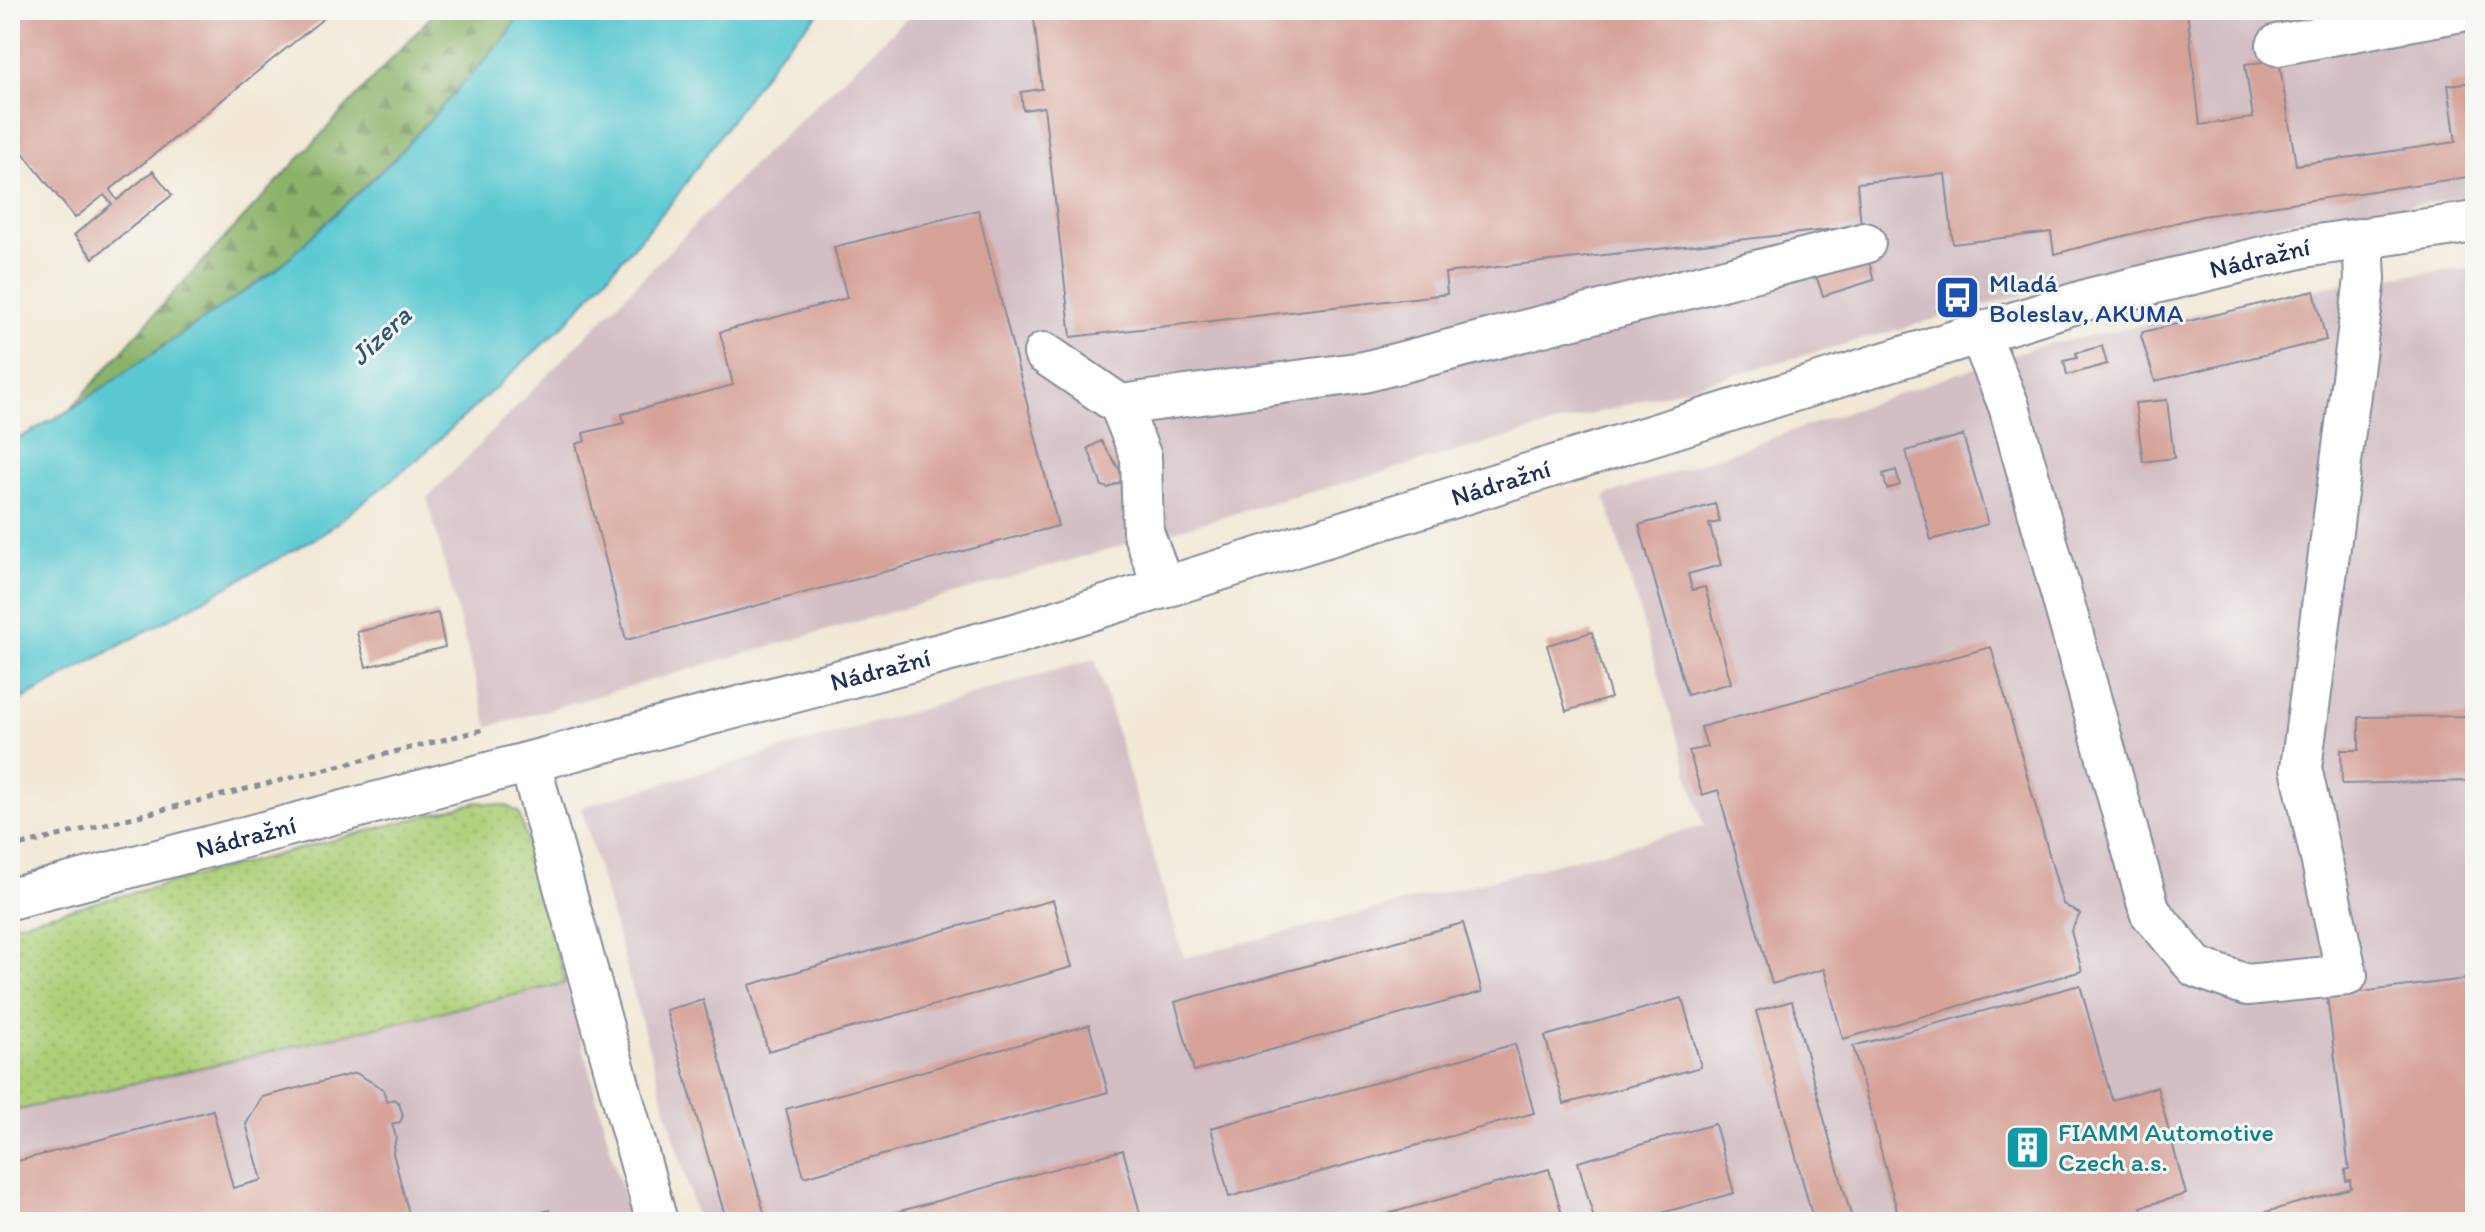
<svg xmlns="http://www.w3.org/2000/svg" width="2485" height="1232" viewBox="0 0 2485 1232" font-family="Itim,sans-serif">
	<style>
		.industrial { fill: #d2bec3 }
		.grass { fill: url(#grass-dots); stroke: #647f6b; stroke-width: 2 }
		.forest { fill: url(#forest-firs); stroke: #527063; stroke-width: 2 }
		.water { fill: #5cc9d2; stroke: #3c7c98; stroke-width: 2 }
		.building { fill: #d6a298 }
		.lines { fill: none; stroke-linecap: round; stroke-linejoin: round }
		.minor-casing { stroke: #868c9a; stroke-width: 44 }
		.path { stroke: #868c9a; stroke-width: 5; stroke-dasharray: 6 6; stroke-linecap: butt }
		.minor { stroke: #fff; stroke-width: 40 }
		.labels { text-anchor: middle; stroke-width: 6; stroke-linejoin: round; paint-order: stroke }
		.street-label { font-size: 26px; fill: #1b2f5e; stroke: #f6f6f2 }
		.transit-label { font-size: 26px; fill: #164399; stroke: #f6f6f2; text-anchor: start }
		.culture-label { font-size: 26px; fill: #0d838f; stroke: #f6f6f2; text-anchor: start }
		.water-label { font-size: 28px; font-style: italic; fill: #2b567b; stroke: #f6f6f2 }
	</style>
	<defs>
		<pattern id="grass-dots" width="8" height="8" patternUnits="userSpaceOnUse" patternTransform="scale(2)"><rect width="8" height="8" fill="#adcf78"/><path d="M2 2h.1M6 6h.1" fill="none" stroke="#94b26a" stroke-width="1.8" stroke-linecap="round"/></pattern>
		<pattern id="forest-firs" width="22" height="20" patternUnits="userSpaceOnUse" patternTransform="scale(2)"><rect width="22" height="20" fill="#8ab268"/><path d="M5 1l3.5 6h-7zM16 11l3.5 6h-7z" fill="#709159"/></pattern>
	</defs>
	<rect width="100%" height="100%" fill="#f6f6f2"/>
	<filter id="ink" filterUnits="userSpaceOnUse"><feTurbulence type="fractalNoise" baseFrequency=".0125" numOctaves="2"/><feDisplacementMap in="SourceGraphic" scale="16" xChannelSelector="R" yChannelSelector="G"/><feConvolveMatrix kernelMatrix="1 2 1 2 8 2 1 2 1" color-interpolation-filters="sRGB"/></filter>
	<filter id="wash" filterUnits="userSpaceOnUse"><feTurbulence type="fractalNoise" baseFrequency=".006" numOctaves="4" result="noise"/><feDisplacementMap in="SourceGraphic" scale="32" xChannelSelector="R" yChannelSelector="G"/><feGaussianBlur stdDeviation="1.8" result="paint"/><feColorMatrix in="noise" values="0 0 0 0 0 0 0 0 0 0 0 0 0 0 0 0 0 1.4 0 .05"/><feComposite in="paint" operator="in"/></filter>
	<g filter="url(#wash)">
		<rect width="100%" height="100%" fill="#f2e8d5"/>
		<path class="industrial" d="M916,10H2475V197L2289,221L1254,508L488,727L427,498L763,155Z
			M2475,268V1222H698L581,807L1095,659L1184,958L1704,826L1605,496L2031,348L2365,279Z
			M566,983L630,1222H10V1112Z"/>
		<path class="grass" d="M478,802L507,806L519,813L566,983L10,1112V925Z"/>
		<path class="forest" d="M437,10H522L508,35L393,160L276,270L70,410L167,300Z"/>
		<path class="water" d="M522,10H822L779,53L673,201L565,324L418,459L323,534L10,706V443L70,410L276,270L393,160L508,35Z"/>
		<g id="blocks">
			<path class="building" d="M10,10H334L110,190L117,200L153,171L172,195L93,258L74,235L112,204L104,195L75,218L10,137Z
				M1033,10H2187L2200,125L2253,118L2245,64L2279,60L2296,165L2456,142L2448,85L2475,82V176L2202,216L2054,254L2051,232L1953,244L1945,174L1857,183L1861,226L1445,273L1447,294L1071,337L1044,107L1023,110L1021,92L1042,89Z
				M978,210L1058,526L626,640L576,444L585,441L583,433L624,423L622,414L733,385L720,332L847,298L834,247Z
				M1867,255L1874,280L1823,296L1814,270Z
				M2314,291L2326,340L2155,381L2141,336L2143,332Z
				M2102,346L2107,364L2067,375L2064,361L2077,358L2076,353Z
				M2167,400L2174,458L2143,462L2135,403Z
				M1963,435L1988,524L1931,540L1906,451Z
				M1101,441L1123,475L1120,482L1108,488L1102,486L1088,448Z
				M1896,470L1900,485L1887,489L1883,474Z
				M1715,504L1720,522L1709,524L1721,565L1688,574L1692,590L1705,587L1731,683L1687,695L1639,525Z
				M438,613L445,647L366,667L357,632Z
				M1592,632L1611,698L1566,711L1547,645Z
				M1991,647L2063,904L2080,914L2071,931L2082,971L1843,1039L1824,969L1772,984L1718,790L1702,795L1689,751L1707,747L1701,727Z
				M2475,716V781L2342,784L2341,750H2359V717Z
				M1053,900L1072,967L768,1051L749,985Z
				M1463,923L1482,992L1194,1071L1175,1002Z
				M2475,978V1222H2230L2351,1188L2350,1180L2346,1181L2345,1170L2349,1169L2327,996Z
				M2080,985L2112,1100L2157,1087L2186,1194L2141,1207L2145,1222H1900L1853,1046Z
				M1682,998L1701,1067L1564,1104L1545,1036Z
				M703,1000L736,1116L767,1222H727L719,1195L666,1010Z
				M1792,1001L1834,1155L1853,1222H1814L1812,1215L1756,1011Z
				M1089,1025L1108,1092L804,1177L786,1109Z
				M1515,1044L1534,1113L1229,1197L1211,1128Z
				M356,1073L383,1089L387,1102L394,1099L399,1103L403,1116L400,1122L392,1124L396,1137L393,1153L411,1222H15L10,1204V1163L213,1110L233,1188L262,1180L246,1124L262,1097Z
				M1715,1124L1734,1193L1629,1222H1595L1578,1162Z
				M1123,1150L1141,1217L1129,1222H860Z
				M1549,1169L1564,1222H1362L1380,1216Z
				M549,1210L552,1222H509V1221Z"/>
		</g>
	</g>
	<g filter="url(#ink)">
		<use href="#blocks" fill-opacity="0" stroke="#868c9a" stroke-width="2"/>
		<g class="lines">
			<defs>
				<g id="minor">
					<path d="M2277,45L2461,11"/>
					<path d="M1979,333L2009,406L2150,912L2196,967L2247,985L2347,975L2301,768L2365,279L2363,239"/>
					<path d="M1044,353L1120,405L1364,372L1865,243"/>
					<path d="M1120,405L1141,457L1143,532L1164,588"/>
					<path d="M530,764L657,1222"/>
					<path id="s1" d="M10,899L1015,634L2089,299L2304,247L2475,222"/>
				</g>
			</defs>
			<use href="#minor" class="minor-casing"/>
			<path class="path" d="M10,848L482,730"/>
			<use href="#minor" class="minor"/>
		</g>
	</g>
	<defs>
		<symbol id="bus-square" viewBox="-11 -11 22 22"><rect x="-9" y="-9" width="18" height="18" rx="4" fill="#1a4fb4" stroke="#f6f6f2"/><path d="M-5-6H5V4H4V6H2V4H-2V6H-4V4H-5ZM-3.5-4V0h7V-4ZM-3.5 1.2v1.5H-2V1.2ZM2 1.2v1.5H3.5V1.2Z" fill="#fff"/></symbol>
		<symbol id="building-square" viewBox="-11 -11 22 22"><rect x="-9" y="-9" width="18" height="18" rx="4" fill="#0f9aa8" stroke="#f6f6f2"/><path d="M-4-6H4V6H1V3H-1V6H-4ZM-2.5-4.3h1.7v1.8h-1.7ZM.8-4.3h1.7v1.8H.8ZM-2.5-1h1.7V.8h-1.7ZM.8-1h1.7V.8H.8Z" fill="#fff"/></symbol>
	</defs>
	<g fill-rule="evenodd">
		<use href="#bus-square" x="1932" y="272" width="51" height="51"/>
		<use href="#building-square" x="2002" y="1122" width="51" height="51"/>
	</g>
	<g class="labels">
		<g class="street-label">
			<text dy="9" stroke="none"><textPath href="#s1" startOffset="2340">Nádražní</textPath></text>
			<text dy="9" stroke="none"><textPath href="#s1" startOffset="1548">Nádražní</textPath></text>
			<text dy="9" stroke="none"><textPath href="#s1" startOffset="900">Nádražní</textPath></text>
			<text dy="9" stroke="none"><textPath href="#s1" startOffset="244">Nádražní</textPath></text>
		</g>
		<g class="transit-label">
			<text x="1989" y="292">Mladá<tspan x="1989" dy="30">Boleslav, AKUMA</tspan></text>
		</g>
		<g class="culture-label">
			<text x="2058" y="1141">FIAMM Automotive<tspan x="2058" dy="30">Czech a.s.</tspan></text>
		</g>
		<g class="water-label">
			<text transform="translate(380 335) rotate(-43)" y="10">Jizera</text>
		</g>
	</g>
	<rect width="2485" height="1232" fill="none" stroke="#f6f6f2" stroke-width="40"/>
</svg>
